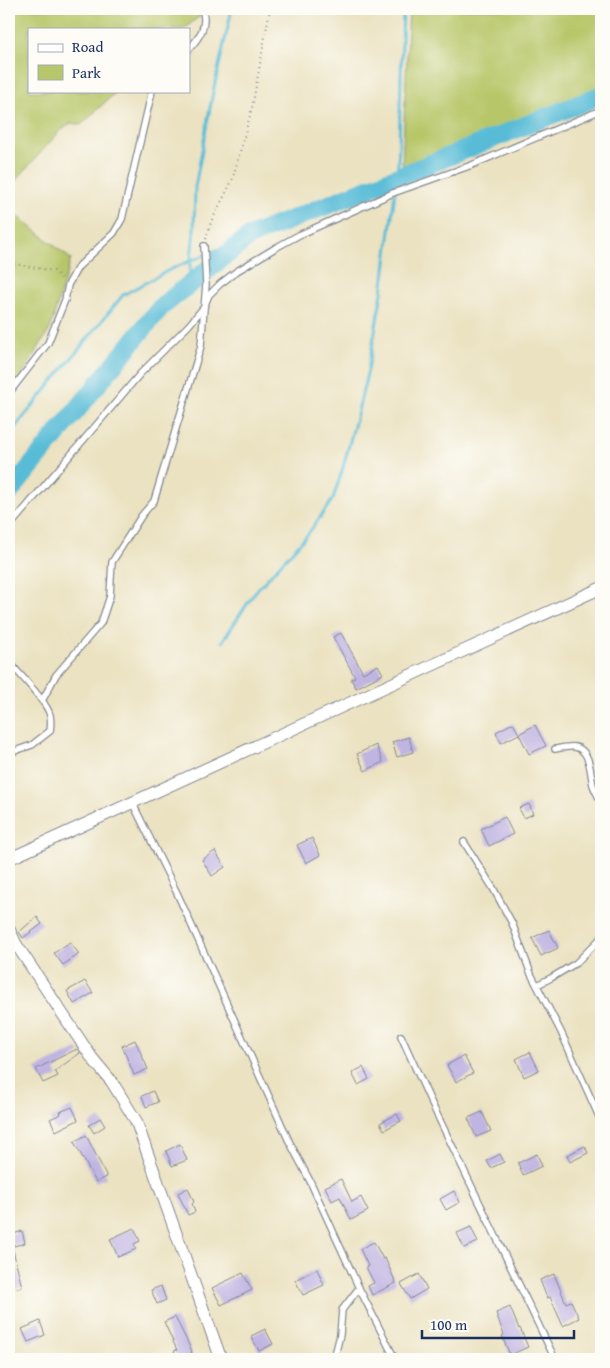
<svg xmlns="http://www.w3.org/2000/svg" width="610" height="1368" viewBox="0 0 610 1368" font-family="'Gentium Book Plus',serif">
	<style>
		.green { fill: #b7c668; stroke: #697a63 }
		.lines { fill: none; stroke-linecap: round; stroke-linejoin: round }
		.stream { stroke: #59bcd7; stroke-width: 3 }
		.river { stroke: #59bcd7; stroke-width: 19 }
		.building { fill: #c0b4e2 }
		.lane-casing { stroke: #838890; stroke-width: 8 }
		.street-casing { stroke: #838890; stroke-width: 13 }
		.path { stroke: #838890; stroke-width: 2; stroke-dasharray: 1 4; stroke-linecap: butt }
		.lane { stroke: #fff; stroke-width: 5.5 }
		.street { stroke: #fff; stroke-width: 11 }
	</style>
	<rect width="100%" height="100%" fill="#fdfcf7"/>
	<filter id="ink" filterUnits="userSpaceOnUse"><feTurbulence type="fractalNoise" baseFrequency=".02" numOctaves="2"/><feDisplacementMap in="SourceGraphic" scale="10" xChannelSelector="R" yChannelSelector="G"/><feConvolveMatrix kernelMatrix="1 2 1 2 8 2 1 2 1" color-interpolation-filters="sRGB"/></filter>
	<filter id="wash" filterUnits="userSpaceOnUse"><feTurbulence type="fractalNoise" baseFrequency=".0096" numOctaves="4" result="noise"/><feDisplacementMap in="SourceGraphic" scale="20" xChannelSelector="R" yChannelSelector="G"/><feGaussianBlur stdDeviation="1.12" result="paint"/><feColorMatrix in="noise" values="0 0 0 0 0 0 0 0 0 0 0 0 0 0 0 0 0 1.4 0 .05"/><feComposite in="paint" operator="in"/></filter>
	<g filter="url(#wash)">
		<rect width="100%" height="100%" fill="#ebe2c1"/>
		<path class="green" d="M9,9H197L200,16L184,29H29V91H117L81,125L71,123L59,132L9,188Z
			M409,9H601V89L402,170Z
			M9,209L71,259L50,329L14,388L9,394Z"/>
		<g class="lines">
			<path class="stream" d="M188,285L194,231L195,187L213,92L232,9
				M9,435L123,295L171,269L250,236
				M222,642L255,592L308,534L333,499L342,471L357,415L368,370L382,293L392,215L397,177L399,146L403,9"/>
			<path class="river" d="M9,493L161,307L250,236L601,95"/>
		</g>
		<g id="blocks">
			<path class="building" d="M341,633L363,673L378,665L383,674L356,688L351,679L355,677L333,637Z
				M513,723L519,734L501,743L496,732Z
				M535,725L546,746L529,754L519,734Z
				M409,737L413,752L397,757L392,742Z
				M376,745L383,762L365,771L357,754Z
				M529,804L533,814L524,818L519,808Z
				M505,817L513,834L489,846L481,829Z
				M312,838L320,855L306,863L297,845Z
				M215,851L225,867L212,876L202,860Z
				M37,917L42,924L23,938L19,932Z
				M549,930L558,948L541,956L532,938Z
				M70,942L79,954L63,965L54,953Z
				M85,981L93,993L74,1004L67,991Z
				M135,1040L148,1069L134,1075L122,1046Z
				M77,1049L80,1053L55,1071L58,1076L43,1083L36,1069Z
				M530,1052L539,1070L524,1077L516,1059Z
				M464,1056L473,1073L456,1082L447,1065Z
				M363,1067L369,1079L358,1085L352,1073Z
				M153,1091L158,1102L146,1107L142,1096Z
				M72,1107L78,1120L56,1131L50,1119L61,1114L60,1112Z
				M482,1112L491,1131L476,1137L468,1118Z
				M397,1114L401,1121L384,1130L380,1123Z
				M100,1118L105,1126L94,1133L89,1125Z
				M86,1135L107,1177L96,1182L74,1142Z
				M180,1144L187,1160L172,1166L166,1151Z
				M585,1146L588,1153L570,1162L567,1155Z
				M500,1154L504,1162L491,1168L487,1161Z
				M537,1154L542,1166L523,1175L518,1163Z
				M341,1179L352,1202L361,1197L368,1211L351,1220L340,1197L332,1201L325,1187Z
				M188,1188L194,1202L192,1204L195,1212L188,1215L178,1193Z
				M454,1191L460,1202L446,1210L440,1199Z
				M471,1227L478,1242L464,1248L457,1233Z
				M134,1228L140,1241L134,1244L136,1249L118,1257L110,1239Z
				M22,1231L25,1243L14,1246L11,1235Z
				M374,1242L383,1259L385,1258L396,1283L372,1295L368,1286L374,1283L366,1267L368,1266L360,1249Z
				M12,1246L22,1287L9,1290V1247Z
				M317,1269L324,1285L303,1295L295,1280Z
				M243,1273L252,1290L221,1305L212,1288Z
				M419,1274L427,1289L410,1299L401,1284Z
				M554,1274L566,1303L571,1301L579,1318L563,1326L550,1297L547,1298L540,1280Z
				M161,1286L166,1300L157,1304L151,1290Z
				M510,1307L519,1329L520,1328L528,1347L510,1355L502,1336L504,1335L496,1313Z
				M175,1317L192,1351H191L194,1359H177L174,1351L177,1350L164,1322Z
				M40,1321L45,1335L28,1342L22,1329Z
				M265,1329L273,1344L259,1351L251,1336Z"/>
		</g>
	</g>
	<g filter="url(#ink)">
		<use href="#blocks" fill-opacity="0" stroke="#838890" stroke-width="1"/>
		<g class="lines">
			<defs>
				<path id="lane" d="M189,49C200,37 208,25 202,9
					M9,393L48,343L65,300L68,285L78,267L114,233L122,219L152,91
					M9,527L140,374L189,325L204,307L209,295L220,284L237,271L277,247L299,235L393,193L472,165L601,110
					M9,661C19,675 46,700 50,715C51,720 51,725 50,731L32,745L9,753
					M42,701L56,675L101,623L110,596L112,562L142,515L154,501L201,346L206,284L204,246
					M555,749C561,748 569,746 575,747C591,750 590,773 593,785C595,791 599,797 601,803
					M133,804L177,893L289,1141L310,1181L359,1288L395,1359
					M464,842L493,888L512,923L531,974L561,1032L601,1121
					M537,985L551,978L576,963L601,938
					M401,1036L430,1100L555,1359
					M334,1359L340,1335L342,1310L359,1288"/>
				<path id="street" d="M9,859L601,588
					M9,929L16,944L92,1058L112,1082L136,1121L221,1359"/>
			</defs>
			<use href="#lane" class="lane-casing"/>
			<use href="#street" class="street-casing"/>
			<path class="path" d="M206,239L211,222L232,181L252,108L270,9
				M9,263L54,271L63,280"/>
			<use href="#lane" class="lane"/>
			<use href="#street" class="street"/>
		</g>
	</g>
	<rect width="610" height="1368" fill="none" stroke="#fdfcf7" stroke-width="30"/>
	<rect x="28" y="28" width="162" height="65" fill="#fdfcf7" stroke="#a3aaba"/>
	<rect x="38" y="44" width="25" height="8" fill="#ffffff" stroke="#a3aaba"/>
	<text x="72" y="52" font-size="15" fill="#1b2f5e">Road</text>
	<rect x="38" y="65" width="25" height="15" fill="#b7c668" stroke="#a3aaba"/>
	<text x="72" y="78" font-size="15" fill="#1b2f5e">Park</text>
	<path d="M422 1330v8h152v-8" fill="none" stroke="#1b2f5e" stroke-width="2.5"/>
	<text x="430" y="1330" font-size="15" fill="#1b2f5e" stroke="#fdfcf7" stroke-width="4" paint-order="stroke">100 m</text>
</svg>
